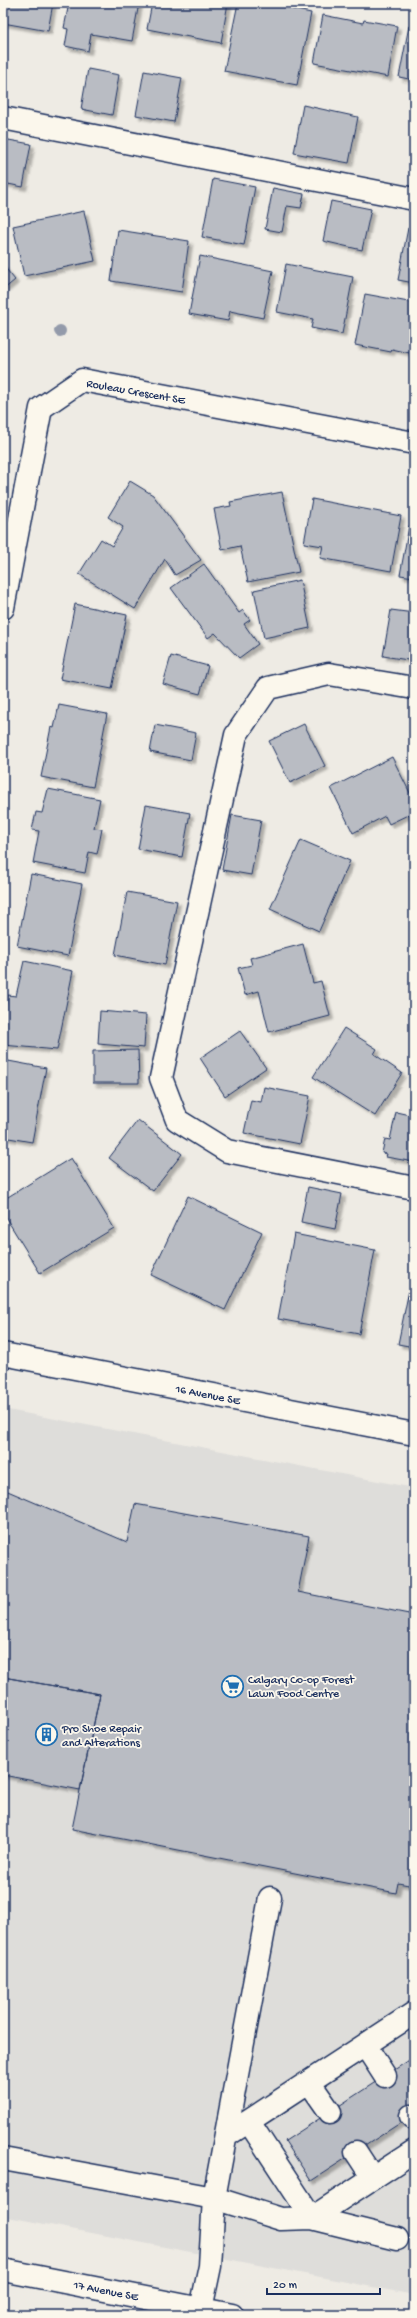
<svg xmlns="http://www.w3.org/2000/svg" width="417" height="2318" viewBox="0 0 417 2318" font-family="'Gochi Hand',sans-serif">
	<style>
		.built { fill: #deddda }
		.building { fill: #b9bcc3; stroke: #1b2f5e; filter: url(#shadow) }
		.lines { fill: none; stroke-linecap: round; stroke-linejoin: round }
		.lane-casing { stroke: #1b2f5e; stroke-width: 25 }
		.street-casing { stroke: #1b2f5e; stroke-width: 25 }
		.secondary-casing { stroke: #1b2f5e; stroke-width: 25 }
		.lane { stroke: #fbf7ec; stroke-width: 22 }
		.street { stroke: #fbf7ec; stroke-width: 22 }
		.secondary { stroke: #fbf7ec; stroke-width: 22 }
		.tree { fill: #939aaa }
		.labels { text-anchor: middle; stroke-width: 3.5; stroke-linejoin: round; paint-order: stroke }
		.street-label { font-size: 12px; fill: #1b2f5e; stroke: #fbf7ec }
		.poi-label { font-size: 12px; fill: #1b2f5e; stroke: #fbf7ec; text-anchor: start }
	</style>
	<defs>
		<filter id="shadow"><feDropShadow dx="3.5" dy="3.5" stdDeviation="1" flood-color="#0004"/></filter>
	</defs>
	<rect width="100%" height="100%" fill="#eeebe4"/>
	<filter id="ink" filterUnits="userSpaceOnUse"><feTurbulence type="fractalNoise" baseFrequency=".025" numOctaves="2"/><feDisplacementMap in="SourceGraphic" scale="8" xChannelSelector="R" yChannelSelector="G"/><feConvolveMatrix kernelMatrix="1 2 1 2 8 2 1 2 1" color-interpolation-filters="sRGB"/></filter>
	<g filter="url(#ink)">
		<path class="built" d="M3,1409L414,1488V2295L3,2216Z"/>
		<path class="building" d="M3,3H53L48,31L3,23Z
			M69,3H139L132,41L91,34L88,51L65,46L68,29L64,28Z
			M152,3H228L221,43L147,29Z
			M238,3H282L292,5V9L311,13L297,85L224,71Z
			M323,15L363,23L364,20L397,26L388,77L314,63Z
			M409,26L414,27V80L399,77Z
			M88,69L119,75L112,115L81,109Z
			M144,71L182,78L174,122L136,115Z
			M303,105L358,117L349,163L294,153Z
			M3,139L31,144L23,187L3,183Z
			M213,179L255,187L244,245L202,237Z
			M273,188L304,194L301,208L287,206L282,232L265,229Z
			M331,201L371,209L362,250L323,241Z
			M84,211L95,261L24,276L13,226Z
			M408,228L414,229V283L398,280Z
			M118,230L189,241L182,292L111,281Z
			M200,256L273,271L263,318L230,311L228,321L189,314Z
			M286,264L353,277L342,334L311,328L313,319L277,312Z
			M3,265L15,280L3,290Z
			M365,294L414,303V354L392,349L391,352L355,345Z
			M130,481L153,495L201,560L175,575L165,559L135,609L79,574L101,539L112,546L123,527L108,517Z
			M282,492L299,572L248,582L240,546L222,550L214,509L231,506L230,502Z
			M312,499L401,516L391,571L320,558L323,546L304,543Z
			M409,526L414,527V577L400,575Z
			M204,564L239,613L243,610L250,620L244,624L258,644L239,658L215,633L208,638L171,588Z
			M300,580L310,628L264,638L254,590Z
			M75,604L127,615L112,689L60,679Z
			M391,610L414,613V661L383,656Z
			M171,656L208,666L200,694L163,684Z
			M59,705L107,714L93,787L41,777L51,727L54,728Z
			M304,724L325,766L290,783L269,741Z
			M155,725L196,733L191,760L150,752Z
			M392,757L414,801V812L389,824L385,816L353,833L331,788Z
			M48,789L100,799L94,828L102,829L97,854L89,852L85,873L33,863L39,831L32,830L36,812L42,813Z
			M146,805L190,813L182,857L138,849Z
			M232,815L261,820L251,875L222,870Z
			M301,840L350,861L319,931L270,909Z
			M31,874L82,884L68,956L17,946Z
			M127,892L177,901L165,965L115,955Z
			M303,944L313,983L321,981L330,1016L269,1032L259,991L245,995L238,968L252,965L250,958Z
			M24,961L73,971L57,1050L3,1045V1017L8,995L16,996Z
			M100,1011L146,1015L144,1048L98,1044Z
			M344,1028L377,1049L374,1054L402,1073L375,1116L313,1077Z
			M240,1031L266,1068L225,1096L200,1058Z
			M138,1050L139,1083H93V1051Z
			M3,1060L46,1068L32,1142L3,1137Z
			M264,1087L310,1096L300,1144L244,1133L251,1100L261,1102Z
			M396,1112L414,1116V1162L386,1157L387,1154L382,1153L385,1139L390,1140Z
			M138,1120L182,1154L153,1191L109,1158Z
			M71,1158L114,1228L40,1273L3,1213V1200Z
			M308,1187L342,1194L335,1229L301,1222Z
			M188,1196L262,1232L225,1310L151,1275Z
			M294,1234L375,1250L359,1334L278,1319Z
			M409,1290L414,1291V1347L398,1344Z
			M3,1489L127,1542L135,1504L309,1536L298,1592L414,1615V1886L398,1883L396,1893L72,1829L100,1694L3,1677Z
			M3,1677L100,1694L80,1790L3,1775Z
			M414,2057V2114L311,2181L285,2141Z"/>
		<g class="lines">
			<defs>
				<path id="lane" d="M3,118L414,199
					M414,688L329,674L268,688L236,735L161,1078L177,1120L227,1151L414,1188
					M365,2045L385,2076
					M309,2082L330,2112
					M411,2116L414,2119
					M249,2122L312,2218
					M226,2136L414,2013
					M356,2152L373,2178
					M3,2159L214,2198L281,2219L312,2218L397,2239
					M312,2218L414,2151
					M201,2309L210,2266L214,2198L270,1898"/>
				<path id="street" d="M3,608L41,408L82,380L414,443
					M3,1354L414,1434"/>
				<path id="secondary" d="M3,2270L232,2315"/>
			</defs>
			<use href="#lane" class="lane-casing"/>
			<use href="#street" class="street-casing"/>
			<use href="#secondary" class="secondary-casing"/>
			<use href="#lane" class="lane"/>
			<use href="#street" class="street"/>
			<use href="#secondary" class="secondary"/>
		</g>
		<circle class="tree" cx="60" cy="331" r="6"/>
	</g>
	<defs>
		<symbol id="supermarket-ring" viewBox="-11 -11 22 22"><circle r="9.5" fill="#fbf7ec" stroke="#1f6fb2" stroke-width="1.5"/><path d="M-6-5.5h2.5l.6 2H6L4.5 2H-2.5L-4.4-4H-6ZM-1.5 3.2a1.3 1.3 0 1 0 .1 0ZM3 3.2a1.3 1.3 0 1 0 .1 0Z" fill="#1f6fb2"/></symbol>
		<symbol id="building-ring" viewBox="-11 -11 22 22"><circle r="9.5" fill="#fbf7ec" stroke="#1f6fb2" stroke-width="1.5"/><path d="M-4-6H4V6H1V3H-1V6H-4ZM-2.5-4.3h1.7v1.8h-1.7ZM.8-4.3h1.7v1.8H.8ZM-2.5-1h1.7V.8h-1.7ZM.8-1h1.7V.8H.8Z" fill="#1f6fb2"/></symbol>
	</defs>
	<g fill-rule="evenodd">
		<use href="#supermarket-ring" x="220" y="1674" width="25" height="25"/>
		<use href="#building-ring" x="34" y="1722" width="25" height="25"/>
	</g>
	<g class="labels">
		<g class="street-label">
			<text transform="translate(136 391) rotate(10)" y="4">Rouleau Crescent SE</text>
			<text transform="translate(208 1394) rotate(11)" y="4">16 Avenue SE</text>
			<text transform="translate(106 2290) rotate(11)" y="4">17 Avenue SE</text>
		</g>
		<g class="poi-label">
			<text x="248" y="1683">Calgary Co-op Forest<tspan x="248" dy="14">Lawn Food Centre</tspan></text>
			<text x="62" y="1732">Pro Shoe Repair<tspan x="62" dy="14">and Alterations</tspan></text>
		</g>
	</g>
	<rect width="417" height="2318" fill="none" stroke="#fbf7ec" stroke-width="16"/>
	<rect x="8" y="8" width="401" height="2302" fill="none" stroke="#1b2f5e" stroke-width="1.5" filter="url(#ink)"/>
	<path d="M267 2288v6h113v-6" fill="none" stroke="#1b2f5e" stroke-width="2"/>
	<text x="273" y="2288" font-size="12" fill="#1b2f5e" stroke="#fbf7ec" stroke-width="3" paint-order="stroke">20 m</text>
</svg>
